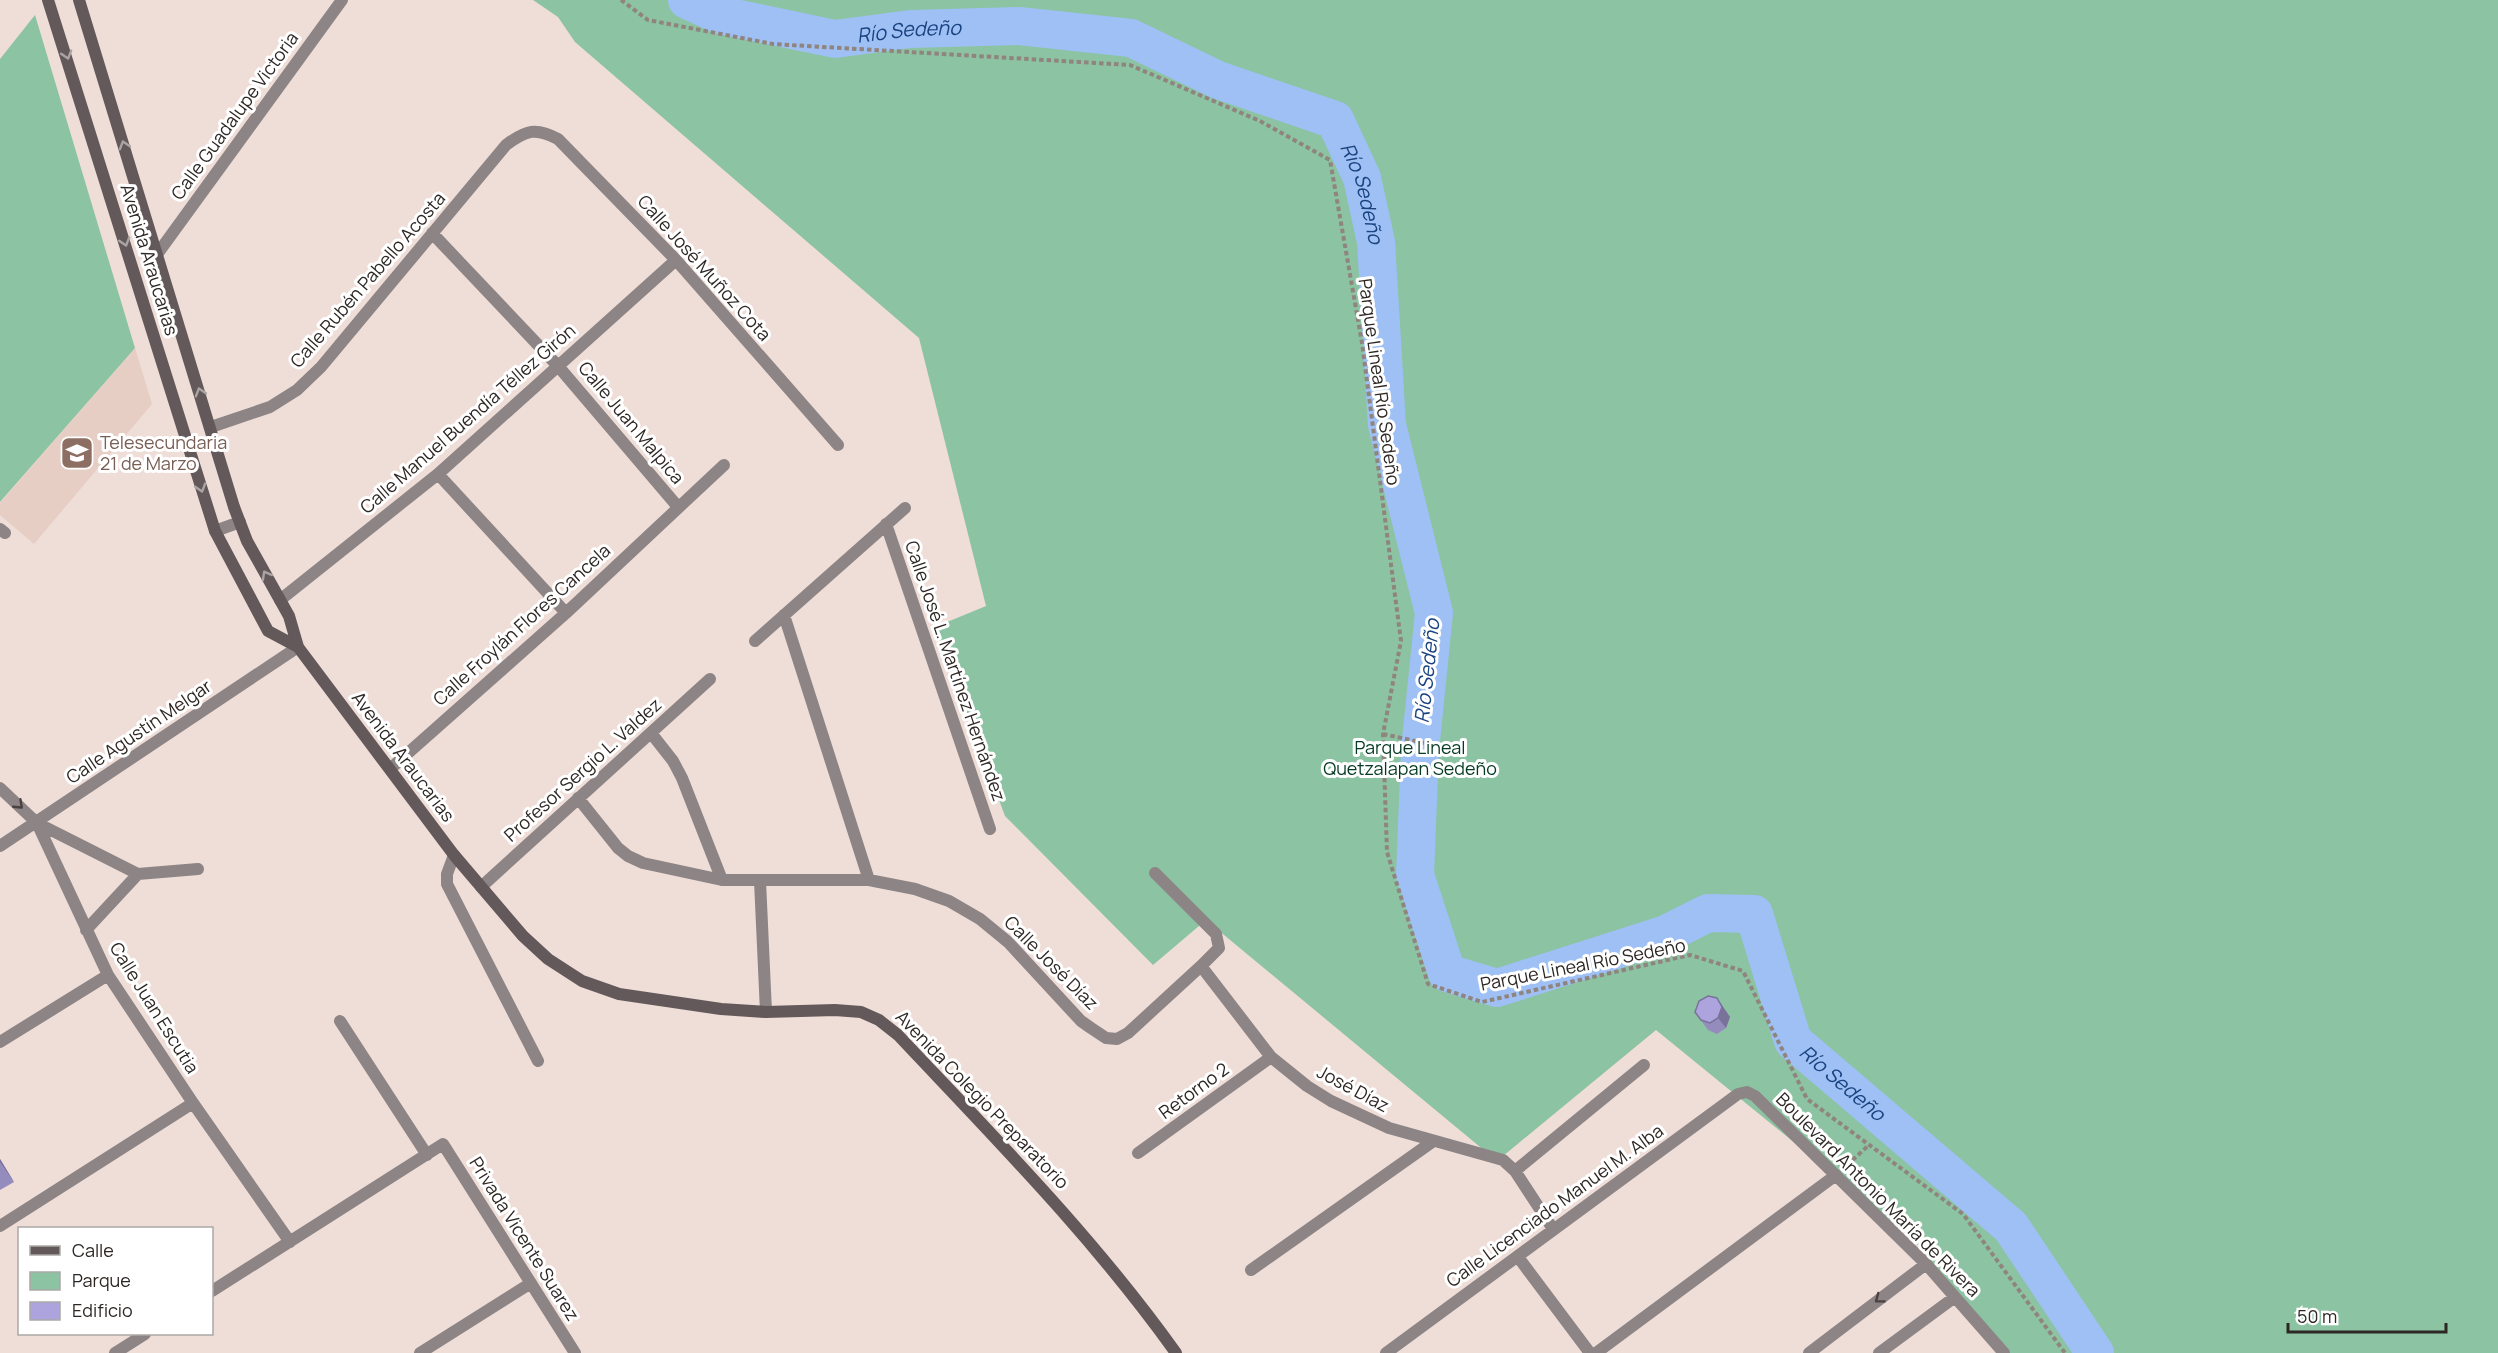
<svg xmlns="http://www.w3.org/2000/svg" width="2498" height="1353" viewBox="0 0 2498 1353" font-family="Manrope,sans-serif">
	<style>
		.built { fill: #e6cec4 }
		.green { fill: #8cc3a2 }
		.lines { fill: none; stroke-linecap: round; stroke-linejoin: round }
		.river { stroke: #9ec0f5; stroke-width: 38 }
		.path { stroke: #90847f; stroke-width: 4; stroke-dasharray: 4.5 3; stroke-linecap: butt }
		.street { stroke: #8c8485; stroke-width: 12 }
		.secondary { stroke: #64595a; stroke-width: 12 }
		.wall { fill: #958cbe }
		.shaded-wall { fill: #79729b }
		.building { fill: #ada3dd; stroke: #79729b; stroke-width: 1.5 }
		.oneway { stroke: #aaa4a4 }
		.oneway2 { stroke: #4a4341 }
		.labels { text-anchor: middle; stroke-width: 6; stroke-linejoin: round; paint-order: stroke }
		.street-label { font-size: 18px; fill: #2d2724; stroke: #fff }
		.education-label { font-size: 18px; fill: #785e54; stroke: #fff; text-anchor: start }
		.park-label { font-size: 18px; fill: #053a23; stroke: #fff }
		.water-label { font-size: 20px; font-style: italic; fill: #1a4380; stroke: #fff }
	</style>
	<rect width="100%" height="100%" fill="#efddd7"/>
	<path class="built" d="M135,348L152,404L34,544L0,515V503Z"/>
	<path class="green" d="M533,0H2498V1353H1999L1914,1240L1656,1030L1497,1161L1206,920L1153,965L1005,816L935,627L986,606L919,338L575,42L558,17Z
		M35,15L135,348L0,502V59Z"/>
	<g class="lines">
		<path class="river" id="s1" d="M687,0L720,15L835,39L910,29L1019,26L1131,38L1218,80L1335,120L1362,178L1376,242L1387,425L1434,613L1420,750L1415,875L1447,973L1497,988L1666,934L1708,913L1754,914L1793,1041L2011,1227L2095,1353"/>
		<path class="path" d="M621,0L648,20L773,44L1130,65L1260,121L1330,160L1362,343L1401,641L1383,734L1387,852L1428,984L1482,1002L1690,955L1743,971L1807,1099L1963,1214L2065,1353
			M1383,734L1438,746
			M1847,1165L1869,1145"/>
		<path class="street" d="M432,233L558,366L678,507
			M158,253L342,0
			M211,427L270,407L297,390L321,367L506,145C526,130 536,127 558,139L676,260L838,445
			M438,474L566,613
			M886,524L990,829
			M0,529L5,533
			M215,531L240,522
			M280,600L438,474L676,260
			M784,615L869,880
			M755,641L905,508
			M651,733L673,761L682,778L722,880
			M390,769L566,613L724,465
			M0,788L37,823L108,975L193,1103L290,1242
			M578,798L618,848L628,856L643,863L722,880H869L915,889L949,901L980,919L1008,942L1081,1021L1091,1028L1106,1038L1117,1039L1128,1033L1201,966L1271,1057L1307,1086L1331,1101L1389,1128L1503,1160L1515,1171L1553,1229
			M37,823L138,874L198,869
			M0,846L298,647
			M454,855L447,874V884L538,1061
			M1155,873L1216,934L1219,948L1201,966
			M760,881L766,1012
			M481,887L710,679
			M86,930L138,874
			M340,1021L427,1155
			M0,1042L108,975
			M1138,1153L1271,1057
			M1515,1171L1644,1065
			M0,1226L193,1103
			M1518,1257L1590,1353
			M1251,1270L1432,1142
			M212,1291L443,1144L575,1353
			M115,1353L145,1334
			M420,1353L531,1283
			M1386,1353L1738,1094L1747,1092L1755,1096L1926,1264L2004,1353
			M1596,1353L1836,1175
			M1809,1353L1926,1264
			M1879,1353L1955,1297"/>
		<path class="secondary" d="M48,0L215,531L268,631L298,647
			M79,0L234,507L247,541L289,616L298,647L454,855L523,936L548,959L582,981L619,994L721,1009L766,1012L835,1010L861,1012L879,1020L898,1035C995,1138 1094,1238 1176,1353"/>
	</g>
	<path class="wall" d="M1717,998L1730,1017L1726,1028L1717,1034L1708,1030L1695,1012Z
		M0,1159L14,1182L0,1190Z"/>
	<path class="shaded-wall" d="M1717,998L1730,1017L1726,1028L1718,1018Z
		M0,1159L14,1182L0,1162Z"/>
	<path class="building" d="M1708,996L1717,998L1722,1007L1718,1018L1710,1023L1701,1020L1695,1012L1699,1001Z"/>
	<defs><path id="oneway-chevron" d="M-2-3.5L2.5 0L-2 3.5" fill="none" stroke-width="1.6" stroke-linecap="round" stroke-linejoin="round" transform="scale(1.5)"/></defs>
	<g class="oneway">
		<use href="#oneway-chevron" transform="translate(67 55) rotate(73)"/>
		<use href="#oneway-chevron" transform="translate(124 145) rotate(-107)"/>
		<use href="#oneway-chevron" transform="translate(125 242) rotate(73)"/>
		<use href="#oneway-chevron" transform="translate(200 392) rotate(-107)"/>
		<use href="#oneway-chevron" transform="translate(201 488) rotate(73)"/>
		<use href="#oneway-chevron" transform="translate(266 575) rotate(-119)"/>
	</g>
	<g class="oneway2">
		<use href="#oneway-chevron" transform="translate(19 805) rotate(43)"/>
		<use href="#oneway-chevron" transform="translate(1879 1299) rotate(143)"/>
	</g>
	<defs>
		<symbol id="school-square" viewBox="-11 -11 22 22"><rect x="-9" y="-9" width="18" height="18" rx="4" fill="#8d6e63" stroke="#fff"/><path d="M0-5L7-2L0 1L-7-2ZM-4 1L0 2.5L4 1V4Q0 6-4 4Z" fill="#fff"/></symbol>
	</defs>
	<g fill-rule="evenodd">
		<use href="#school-square" x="58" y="434" width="38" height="38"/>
	</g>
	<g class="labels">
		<g class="street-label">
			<text transform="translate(235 116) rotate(-54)" y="6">Calle Guadalupe Victoria</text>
			<text transform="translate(149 260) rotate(73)" y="6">Avenida Araucarias</text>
			<text transform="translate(704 268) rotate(48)" y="6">Calle José Muñoz Cota</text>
			<text transform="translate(368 280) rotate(-49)" y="6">Calle Rubén Pabello Acosta</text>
			<text transform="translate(1379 382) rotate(82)" y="6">Parque Lineal Río Sedeño</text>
			<text transform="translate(468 419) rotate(-41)" y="6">Calle Manuel Buendía Téllez Girón</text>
			<text transform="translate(631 423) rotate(50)" y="6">Calle Juan Malpica</text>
			<text transform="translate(522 625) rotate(-42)" y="6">Calle Froylán Flores Cancela</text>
			<text transform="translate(955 671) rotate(71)" y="6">Calle José L. Martínez Hernández</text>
			<text transform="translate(139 732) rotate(-34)" y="6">Calle Agustín Melgar</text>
			<text transform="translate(403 757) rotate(53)" y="6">Avenida Araucarias</text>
			<text transform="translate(583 770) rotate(-42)" y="6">Profesor Sergio L. Valdez</text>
			<text transform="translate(1051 963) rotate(45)" y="6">Calle José Díaz</text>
			<text transform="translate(1583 965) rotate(-11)" y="6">Parque Lineal Río Sedeño</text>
			<text transform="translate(154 1008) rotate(58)" y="6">Calle Juan Escutia</text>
			<text transform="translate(1353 1089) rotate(28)" y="6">José Díaz</text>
			<text transform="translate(1194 1091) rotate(-36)" y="6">Retorno 2</text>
			<text transform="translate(982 1100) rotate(46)" y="6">Avenida Colegio Preparatorio</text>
			<text transform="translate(1878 1195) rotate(45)" y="6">Boulevard Antonio María de Rivera</text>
			<text transform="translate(1555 1206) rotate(-36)" y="6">Calle Licenciado Manuel M. Alba</text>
			<text transform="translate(524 1239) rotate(58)" y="6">Privada Vicente Suarez</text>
		</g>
		<g class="education-label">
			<text x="100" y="449">Telesecundaria<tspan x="100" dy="21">21 de Marzo</tspan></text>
		</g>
		<g class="park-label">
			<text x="1410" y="754">Parque Lineal<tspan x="1410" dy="21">Quetzalapan Sedeño</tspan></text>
		</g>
		<g class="water-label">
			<text dy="7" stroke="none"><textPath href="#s1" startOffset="228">Río Sedeño</textPath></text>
			<text dy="7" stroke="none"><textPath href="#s1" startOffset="750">Río Sedeño</textPath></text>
			<text transform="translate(1427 671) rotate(-84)" y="7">Río Sedeño</text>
			<text dy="7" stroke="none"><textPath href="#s1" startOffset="2064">Río Sedeño</textPath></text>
		</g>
	</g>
	<rect x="18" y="1227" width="195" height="108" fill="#ffffff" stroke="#aba9a7" stroke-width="1.5"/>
	<rect x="30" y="1246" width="30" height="9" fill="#64595a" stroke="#aba9a7" stroke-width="1.5"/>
	<text x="72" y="1257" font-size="18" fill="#2d2724">Calle</text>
	<rect x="30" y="1272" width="30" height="18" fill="#8cc3a2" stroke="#aba9a7" stroke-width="1.5"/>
	<text x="72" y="1287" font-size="18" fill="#2d2724">Parque</text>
	<rect x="30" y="1302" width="30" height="18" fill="#ada3dd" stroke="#aba9a7" stroke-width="1.5"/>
	<text x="72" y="1317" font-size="18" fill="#2d2724">Edificio</text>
	<path d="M2288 1323v9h158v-9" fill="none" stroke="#2d2724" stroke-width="3"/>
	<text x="2297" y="1323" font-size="18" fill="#2d2724" stroke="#ffffff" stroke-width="4.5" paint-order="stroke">50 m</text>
</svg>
